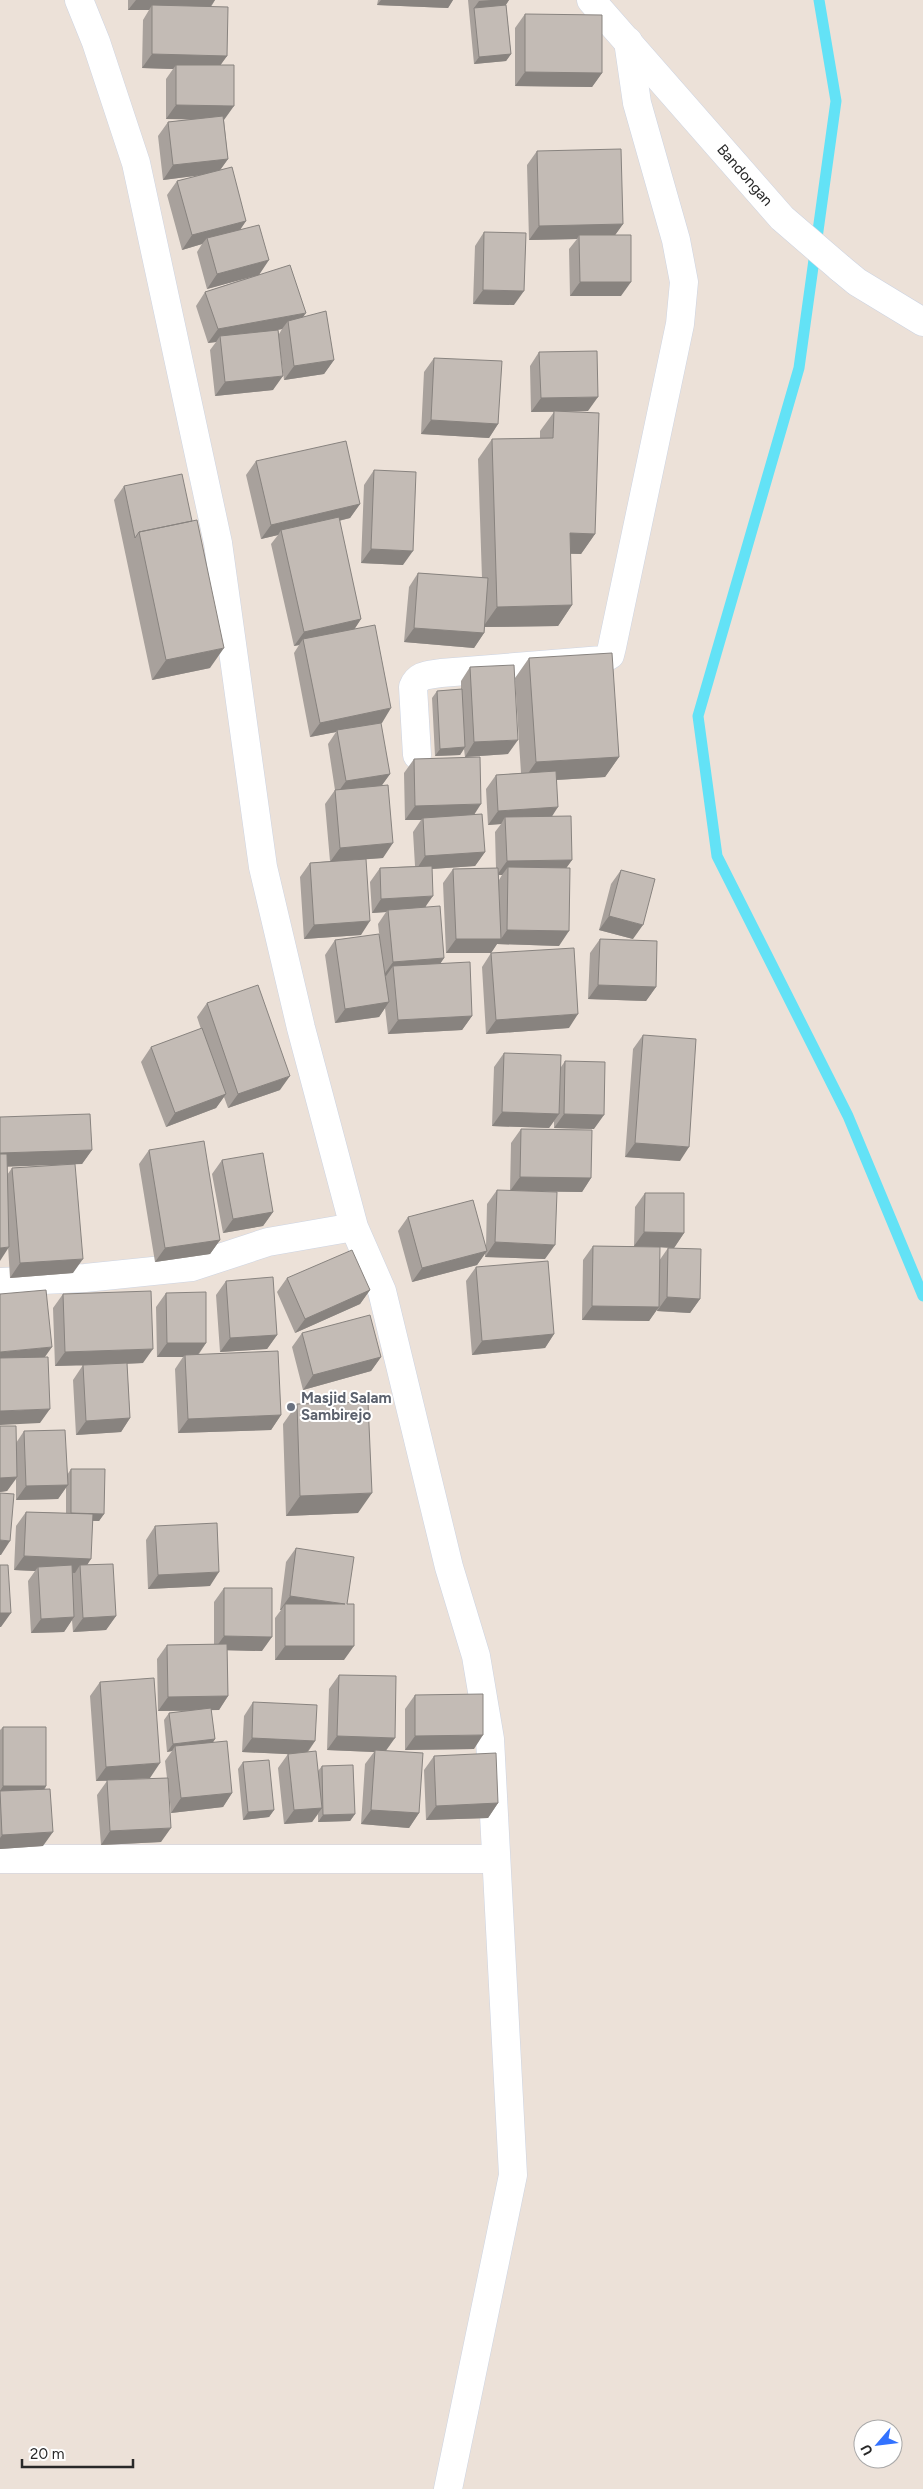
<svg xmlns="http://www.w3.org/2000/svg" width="923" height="2489" viewBox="0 0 923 2489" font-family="Figtree,sans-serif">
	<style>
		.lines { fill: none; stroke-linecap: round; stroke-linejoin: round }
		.stream { stroke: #63e2f6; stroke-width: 11 }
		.minor-casing { stroke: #cdd4e2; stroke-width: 29 }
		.tertiary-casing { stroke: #cdd4e2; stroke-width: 29 }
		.secondary-casing { stroke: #cdd4e2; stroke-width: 29 }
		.minor { stroke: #fff; stroke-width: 28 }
		.tertiary { stroke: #fff; stroke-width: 28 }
		.secondary { stroke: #fff; stroke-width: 28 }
		.wall { fill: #a8a19c; fill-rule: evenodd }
		.shaded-wall { fill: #88837f }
		.building { fill: #c3bbb5; stroke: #88837f }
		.worship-dot { fill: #6b7280; stroke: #fff; stroke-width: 2 }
		.labels { text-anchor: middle; stroke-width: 4; stroke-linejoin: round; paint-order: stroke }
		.street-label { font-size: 15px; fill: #282828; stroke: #fff }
		.worship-label { font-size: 15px; font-weight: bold; fill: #5b616d; stroke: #fff; text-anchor: start }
	</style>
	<rect width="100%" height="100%" fill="#ece1d8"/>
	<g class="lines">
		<path class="stream" d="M819,0L836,101L799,368L698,716L717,856L848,1116L923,1296"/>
		<defs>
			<path id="minor" d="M79,0L96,42L136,163L218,543L263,867L301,1028L354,1227L382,1291L449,1567L476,1656L490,1739L513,2175L448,2489
				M417,755L413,687C418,674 429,675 441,673L602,660L610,655L612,647L680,324L684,282L676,240L637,103L628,41
				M0,1282L85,1278L192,1267L268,1242L354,1227
				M0,1859H496"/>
			<path id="tertiary" d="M840,268L857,282L923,322"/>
			<path id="secondary" d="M591,0L782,218L840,268"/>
		</defs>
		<use href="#minor" class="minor-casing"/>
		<use href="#tertiary" class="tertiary-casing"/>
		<use href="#secondary" class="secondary-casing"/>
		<use href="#minor" class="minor"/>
		<use href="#tertiary" class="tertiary"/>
		<use href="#secondary" class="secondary"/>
	</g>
	<path class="wall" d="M128,0H215L211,7L227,56L220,65L224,120L228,159L220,170L246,221L240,229L259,274L303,317L334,360L324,374L284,380L280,349L273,390L215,396L210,350L216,342L208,343L196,306L205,292L256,275L207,289L197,252L202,244L182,250L167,195L177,181L201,175L163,180L158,136L168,122L192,119H166V79L173,69L142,68L143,20L149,10H128ZM282,329L279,334L278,330Z
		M378,0H453L448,8L377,5Z
		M468,0H509L506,5L511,54L506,61L474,64Z
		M525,14L602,73L592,87L515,86V28Z
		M537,151L623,224L615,235L621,296H570L569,249L577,239L529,240L527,165Z
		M484,232L514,305L473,304L475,246Z
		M539,352L588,411L562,412L595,534L581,554H570L572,605L558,626L485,627L484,633L474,648L404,642L409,587L418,573L482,578L478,459L492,439L540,438V431L554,412H531L530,366Z
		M434,358L498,424L489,438L421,434L424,372Z
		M256,461L360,504L350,518L339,521L361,619L354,629L382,723L371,725L390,774L381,786L383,858L366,859L361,935L304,939L300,877L310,863L330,861L325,804L335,790L328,744L336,732L310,737L294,653L299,645L294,646L271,544L278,535L261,539L246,475Z
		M374,470L403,565L361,563L364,485Z
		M124,486L210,668L152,680L114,500Z
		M529,658L619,757L605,777L557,780L552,816L572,860L566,868L559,946L497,944L491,953H446L443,883L453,869L496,868L495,832L501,824L488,825L486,789L496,775L521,773L515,678ZM499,875H502L499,880Z
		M470,667L508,754L465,757L464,749L460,755L435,756L432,698L437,691L461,689V681Z
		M414,759L475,814L485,852L475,866L432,869L426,907L444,958L440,963L472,1016L462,1030L388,1034L385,1008L379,1017L335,1023L325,955L335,940L380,941L378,924L386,912L372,913L370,882L380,868L415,866L413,832L421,820H405L404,773Z
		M621,870L633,939L599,930L611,884Z
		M600,939L656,987L646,1001L588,999L590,953Z
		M491,953L569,1028L486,1034L482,967Z
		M207,1003L280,1090L228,1108L224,1097L216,1108L166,1127L141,1062L151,1047L201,1029L197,1017Z
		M643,1035L680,1161L625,1157L633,1049Z
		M504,1053L561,1067L565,1061L594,1129L554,1128V1121L549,1128L492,1126L494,1067Z
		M0,1117L92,1150L82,1164H75L73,1273L10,1278ZM71,1164L12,1168L7,1175V1166Z
		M521,1129L591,1178L582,1192L525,1191L545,1259L485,1257V1253L477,1265L412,1282L398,1231L408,1217L486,1247L487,1204L497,1190L510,1191L511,1143Z
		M149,1150L220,1240L210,1254L155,1262L139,1164Z
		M222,1160L273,1212L263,1226L223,1233L212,1174Z
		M645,1193L684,1233L674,1248L660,1247L659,1261L668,1248L700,1299L690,1313L657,1311V1309L649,1321L582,1320L583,1260L593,1246H634L635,1207Z
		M476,1267L554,1334L545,1348L472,1355L466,1281Z
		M287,1278L370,1290L360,1304L295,1333L277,1292Z
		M226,1281L277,1335L267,1349L220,1352L216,1295Z
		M166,1293L206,1343L199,1354L281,1415L271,1430L178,1433L175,1369L183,1357H157L156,1307Z
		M63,1294L143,1363L127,1364L130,1418L121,1432L76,1435L73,1380L83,1365H97L55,1366L53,1308Z
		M302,1333L381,1357L371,1371L303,1390L292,1347Z
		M297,1404L358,1513L286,1516L283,1424Z
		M0,1426L16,1443L24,1431L67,1475L71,1469L104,1514L99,1521H93L87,1565L116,1616L106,1630L73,1632L72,1620L64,1632L31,1633L28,1581L35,1571L14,1570L16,1526L26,1512L66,1513V1487L58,1499L16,1500V1479L7,1491L0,1492Z
		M155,1526L210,1586L148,1589L146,1540Z
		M296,1548L347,1604L344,1660H275V1618L281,1610H280L286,1562Z
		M224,1588L262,1651L227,1650L228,1696L219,1710H211L215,1739L213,1742L232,1793L223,1807L171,1813L169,1791L161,1842L101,1845L97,1795L107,1781H96L90,1696L100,1682L150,1778L113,1780L167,1778L165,1761L172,1751L167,1752L164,1720L169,1713L188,1711H158L157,1659L167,1645L214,1644V1602Z
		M339,1675L386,1750L419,1813L409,1828L361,1824L365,1764L374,1752L327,1750L329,1689Z
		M415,1695L474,1749L405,1750V1709Z
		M253,1702L315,1741L308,1752L318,1771L322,1766L355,1814L350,1821L318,1822V1814L312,1822L284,1824L278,1768L288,1754H289L242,1752L244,1716Z
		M3,1727L46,1786L45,1789L43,1846L0,1849V1730Z
		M434,1756L498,1803L488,1818L426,1820L424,1770Z
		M243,1762L274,1810L269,1817L243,1820L238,1769Z"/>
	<path class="shaded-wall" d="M136,0H215L208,10L152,5L149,10H128Z
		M381,0H453L448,8L377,5Z
		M491,0H509L501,12L474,8L479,1Z
		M152,54L227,56L217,70L176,65L173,69L142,68Z
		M511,54L506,61L474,64L479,57Z
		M525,72L602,73L592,87L515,86Z
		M176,105L234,106L224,120L166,119Z
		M228,159L218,173L163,180L173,165Z
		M246,221L236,236L207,238L202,244L182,250L192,235Z
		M623,224L613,238L579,235L577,239L529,240L539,226Z
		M269,260L259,275L207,289L217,274Z
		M580,282H631L621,296H570Z
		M483,290L524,291L514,305L473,304Z
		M306,313L296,327L288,321L282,329L220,341V336L216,342L208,343L218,329Z
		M334,360L324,374L284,380L294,366Z
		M283,376L273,390L215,396L225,382Z
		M598,397L588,411L531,412L541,398Z
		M431,420L498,424L489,438L421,434Z
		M360,504L350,518L282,534L281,530L278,535L261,539L271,525Z
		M570,533L595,534L581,554L556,553Z
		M371,549L413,551L403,565L361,563Z
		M572,605L558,626L483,627L497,607Z
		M361,619L352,633L303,639L299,645L294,646L304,632Z
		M414,628L484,633L474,648L404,642Z
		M224,648L210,668L152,680L166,660Z
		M391,708L382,723L338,731L337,730L336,732L310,737L320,723Z
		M518,740L508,754L465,757L474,742Z
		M465,747L460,755L435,756L440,749Z
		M619,757L605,777L522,782L536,762Z
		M390,774L380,788L336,795L346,781Z
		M481,804L472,818H423L421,820H405L415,806Z
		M558,807L549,821L505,817L501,824L488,825L498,811Z
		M393,843L383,858L330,862L340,848Z
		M485,852L475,866L416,870L425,856Z
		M572,860L562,874L508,867L502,875H497L507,861Z
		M433,896L423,910H388L386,912L372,913L381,899Z
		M609,916L643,925L633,939L599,930Z
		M370,921L361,935L304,939L314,925Z
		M507,930L569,931L559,946L497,944L491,953H446L456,939H501Z
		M444,958L435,972L393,966L386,976H383L393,962Z
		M598,985L656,987L646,1001L588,999Z
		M389,1002L379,1017L335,1023L345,1009Z
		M578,1014L569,1028L486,1034L496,1020Z
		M472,1016L462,1030L388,1034L398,1020Z
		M290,1076L280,1090L228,1108L238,1094Z
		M226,1094L216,1108L166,1127L175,1113Z
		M502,1112L559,1114L549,1128L492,1126Z
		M564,1114L604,1115L594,1129L554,1128Z
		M635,1143L689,1147L680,1161L625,1157Z
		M92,1150L82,1164L0,1167V1153Z
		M520,1177L591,1178L582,1192L510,1191Z
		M273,1212L263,1226L223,1233L233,1219Z
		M644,1232L684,1233L674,1248L634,1246Z
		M220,1240L210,1254L155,1262L165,1248Z
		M495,1242L555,1245L545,1259L485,1257Z
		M9,1247L0,1261V1248Z
		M487,1251L477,1265L412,1282L422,1268Z
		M83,1259L73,1273L10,1278L20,1263Z
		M370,1290L360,1304L295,1333L305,1319Z
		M667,1297L700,1299L690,1313L657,1311Z
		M592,1306L659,1307L649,1321L582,1320Z
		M554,1334L545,1348L472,1355L482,1341Z
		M277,1335L267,1349L220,1352L230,1338Z
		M167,1343H206L196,1357L185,1355L183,1357H157Z
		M52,1347L42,1361L0,1365V1352Z
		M153,1349L143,1363L55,1366L65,1352Z
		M381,1357L371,1371L303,1390L313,1375Z
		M50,1409L40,1423L0,1425V1411Z
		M281,1415L271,1430L178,1433L188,1419Z
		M130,1418L121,1432L76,1435L86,1421Z
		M17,1477L7,1491L0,1492V1478Z
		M68,1485L58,1499L16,1500L26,1486Z
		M372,1493L358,1513L286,1516L300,1496Z
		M71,1513L104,1514L99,1521L66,1520Z
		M0,1540L10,1541L1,1555H0Z
		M24,1556L91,1559L82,1573L80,1565L75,1573L39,1571L38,1567L35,1571L14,1570Z
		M219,1572L210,1586L148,1589L158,1575Z
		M290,1596L345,1604H285L281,1610H280Z
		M0,1613H11L1,1627H0Z
		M116,1616L106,1630L73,1632L83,1618Z
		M74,1617L64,1632L31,1633L41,1619Z
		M224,1636L272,1637L262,1651L214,1650Z
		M285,1646H354L344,1660H275Z
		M228,1696L219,1710L158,1711L168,1697Z
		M483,1735L474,1749L405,1750L415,1736Z
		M337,1736L395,1738L385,1752L375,1750L374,1752L327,1750Z
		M252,1738L315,1741L305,1755L242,1752Z
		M215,1739L210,1747L175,1746L172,1751L167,1752L173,1744Z
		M160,1763L150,1778L96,1781L106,1767Z
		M3,1786H46L36,1801H0V1791Z
		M232,1793L223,1807L171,1813L181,1798Z
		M498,1803L488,1818L426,1820L436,1806Z
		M322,1808L312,1822L284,1824L294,1810Z
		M274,1810L269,1817L243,1820L248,1812Z
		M371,1810L419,1813L409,1828L361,1824Z
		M355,1814L350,1821L318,1822L323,1815Z
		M171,1828L161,1842L101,1845L110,1831Z
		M53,1832L43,1846L0,1849V1838L2,1835Z"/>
	<path class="building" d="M152,5L228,7L227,56L152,54Z
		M506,5L511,54L479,57L474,8Z
		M525,14L602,15V73L525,72Z
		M176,65H234V106L176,105Z
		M223,116L228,159L173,165L168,122Z
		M621,149L623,224L539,226L537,151Z
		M232,167L246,221L192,235L177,181Z
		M259,225L269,260L217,274L207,238Z
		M484,232L526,233L524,291L483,290Z
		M579,235H631V282H580Z
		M290,265L306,313L218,329L205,292Z
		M326,311L334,360L294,366L288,321Z
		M278,330L283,376L225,382L220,336Z
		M597,351L598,397L541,398L539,352Z
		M434,358L502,361L498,424L431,420Z
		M554,411L599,413L595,534L570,533L572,605L497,607L492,439L553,438Z
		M346,441L360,504L271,525L256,461Z
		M374,470L416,472L413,551L371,549Z
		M182,474L192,521L139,532L135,538L124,486Z
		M339,517L361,619L304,632L281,530Z
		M197,520L224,648L166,660L139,532Z
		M418,573L488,578L484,633L414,628Z
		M375,625L391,708L320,723L303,639Z
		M612,653L619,757L536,762L529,658Z
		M514,665L518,740L474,742L470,667Z
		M462,689L465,747L440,749L437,691Z
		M381,723L390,774L346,781L337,730Z
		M480,757L481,804L415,806L414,759Z
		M556,771L558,807L498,811L496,775Z
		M388,785L393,843L340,848L335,790Z
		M482,814L485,852L425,856L423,818Z
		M571,816L572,860L507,861L505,817Z
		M366,859L370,921L314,925L310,863Z
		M432,866L433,896L381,899L380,868Z
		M508,867L570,868L569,931L507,930Z
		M498,868L501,939H456L453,869Z
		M621,870L655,879L643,925L609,916Z
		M440,906L444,958L393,962L388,910Z
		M379,934L389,1002L345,1009L335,940Z
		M600,939L657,941L656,987L598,985Z
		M574,948L578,1014L496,1020L491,953Z
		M470,962L472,1016L398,1020L393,966Z
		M258,985L290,1076L238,1094L207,1003Z
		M202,1028L226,1094L175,1113L151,1047Z
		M643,1035L696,1039L689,1147L635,1143Z
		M504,1053L561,1055L559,1114L502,1112Z
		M565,1061L605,1062L604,1115L564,1114Z
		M90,1114L92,1150L0,1153V1117Z
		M521,1129L592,1130L591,1178L520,1177Z
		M204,1141L220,1240L165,1248L149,1150Z
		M263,1153L273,1212L233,1219L222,1160Z
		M0,1154H7L9,1247L0,1248Z
		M75,1164L83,1259L20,1263L12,1168Z
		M497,1190L557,1192L555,1245L495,1242Z
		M645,1193H684V1233L644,1232Z
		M473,1200L487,1251L422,1268L408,1217Z
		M593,1246L660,1247L659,1307L592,1306Z
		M668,1248L701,1249L700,1299L667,1297Z
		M352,1250L370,1290L305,1319L287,1278Z
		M548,1261L554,1334L482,1341L476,1267Z
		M273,1277L277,1335L230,1338L226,1281Z
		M46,1290L52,1347L0,1352V1294Z
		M151,1291L153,1349L65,1352L63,1294Z
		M206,1292V1343H167L166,1293Z
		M370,1315L381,1357L313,1375L302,1333Z
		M278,1351L281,1415L188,1419L185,1355Z
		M48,1357L50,1409L0,1411V1358Z
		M127,1363L130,1418L86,1421L83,1365Z
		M368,1402L372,1493L300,1496L297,1404Z
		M0,1426H16L17,1477L0,1478Z
		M65,1430L68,1485L26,1486L24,1431Z
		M71,1469H105L104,1514L71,1513Z
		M0,1493L14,1494L10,1541L0,1540Z
		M26,1512L93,1514L91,1559L24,1556Z
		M217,1523L219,1572L158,1575L155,1526Z
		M296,1548L354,1557L347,1604H354V1646H285V1604H345L290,1596Z
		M113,1564L116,1616L83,1618L80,1565Z
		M0,1565H8L11,1613H0Z
		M72,1565L74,1617L41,1619L38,1567Z
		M224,1588H272V1637L224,1636Z
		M227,1644L228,1696L168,1697L167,1645Z
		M339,1675L396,1676L395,1738L337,1736Z
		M154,1678L160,1763L106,1767L100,1682Z
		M483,1694V1735L415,1736V1695Z
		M253,1702L317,1705L315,1741L252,1738Z
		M211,1708L215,1739L173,1744L169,1713Z
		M3,1727H46V1786H3Z
		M227,1741L232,1793L181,1798L175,1746Z
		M375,1750L423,1753L419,1813L371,1810Z
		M316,1751L322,1808L294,1810L288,1754Z
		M496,1753L498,1803L436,1806L434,1756Z
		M269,1760L274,1810L248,1812L243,1762Z
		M353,1765L355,1814L323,1815L322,1766Z
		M168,1778L171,1828L110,1831L107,1780Z
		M50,1789L53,1832L2,1835L0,1791Z"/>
	<circle class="worship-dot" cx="291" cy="1407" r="5"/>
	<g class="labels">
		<g class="street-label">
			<text transform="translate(745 175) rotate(49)" y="5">Bandongan</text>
		</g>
		<g class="worship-label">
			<text x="301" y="1403">Masjid Salam<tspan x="301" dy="17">Sambirejo</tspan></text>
		</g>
	</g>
	<g transform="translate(878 2444) rotate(242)"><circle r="24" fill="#ffffff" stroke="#a9a9a9"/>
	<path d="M0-4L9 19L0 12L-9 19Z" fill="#3272ff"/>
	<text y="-8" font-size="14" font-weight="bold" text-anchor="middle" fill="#282828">U</text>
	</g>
	<path d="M22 2459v8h111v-8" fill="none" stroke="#282828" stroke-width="2.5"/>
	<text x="30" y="2459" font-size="15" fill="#282828" stroke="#ffffff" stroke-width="4" paint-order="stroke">20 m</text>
</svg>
